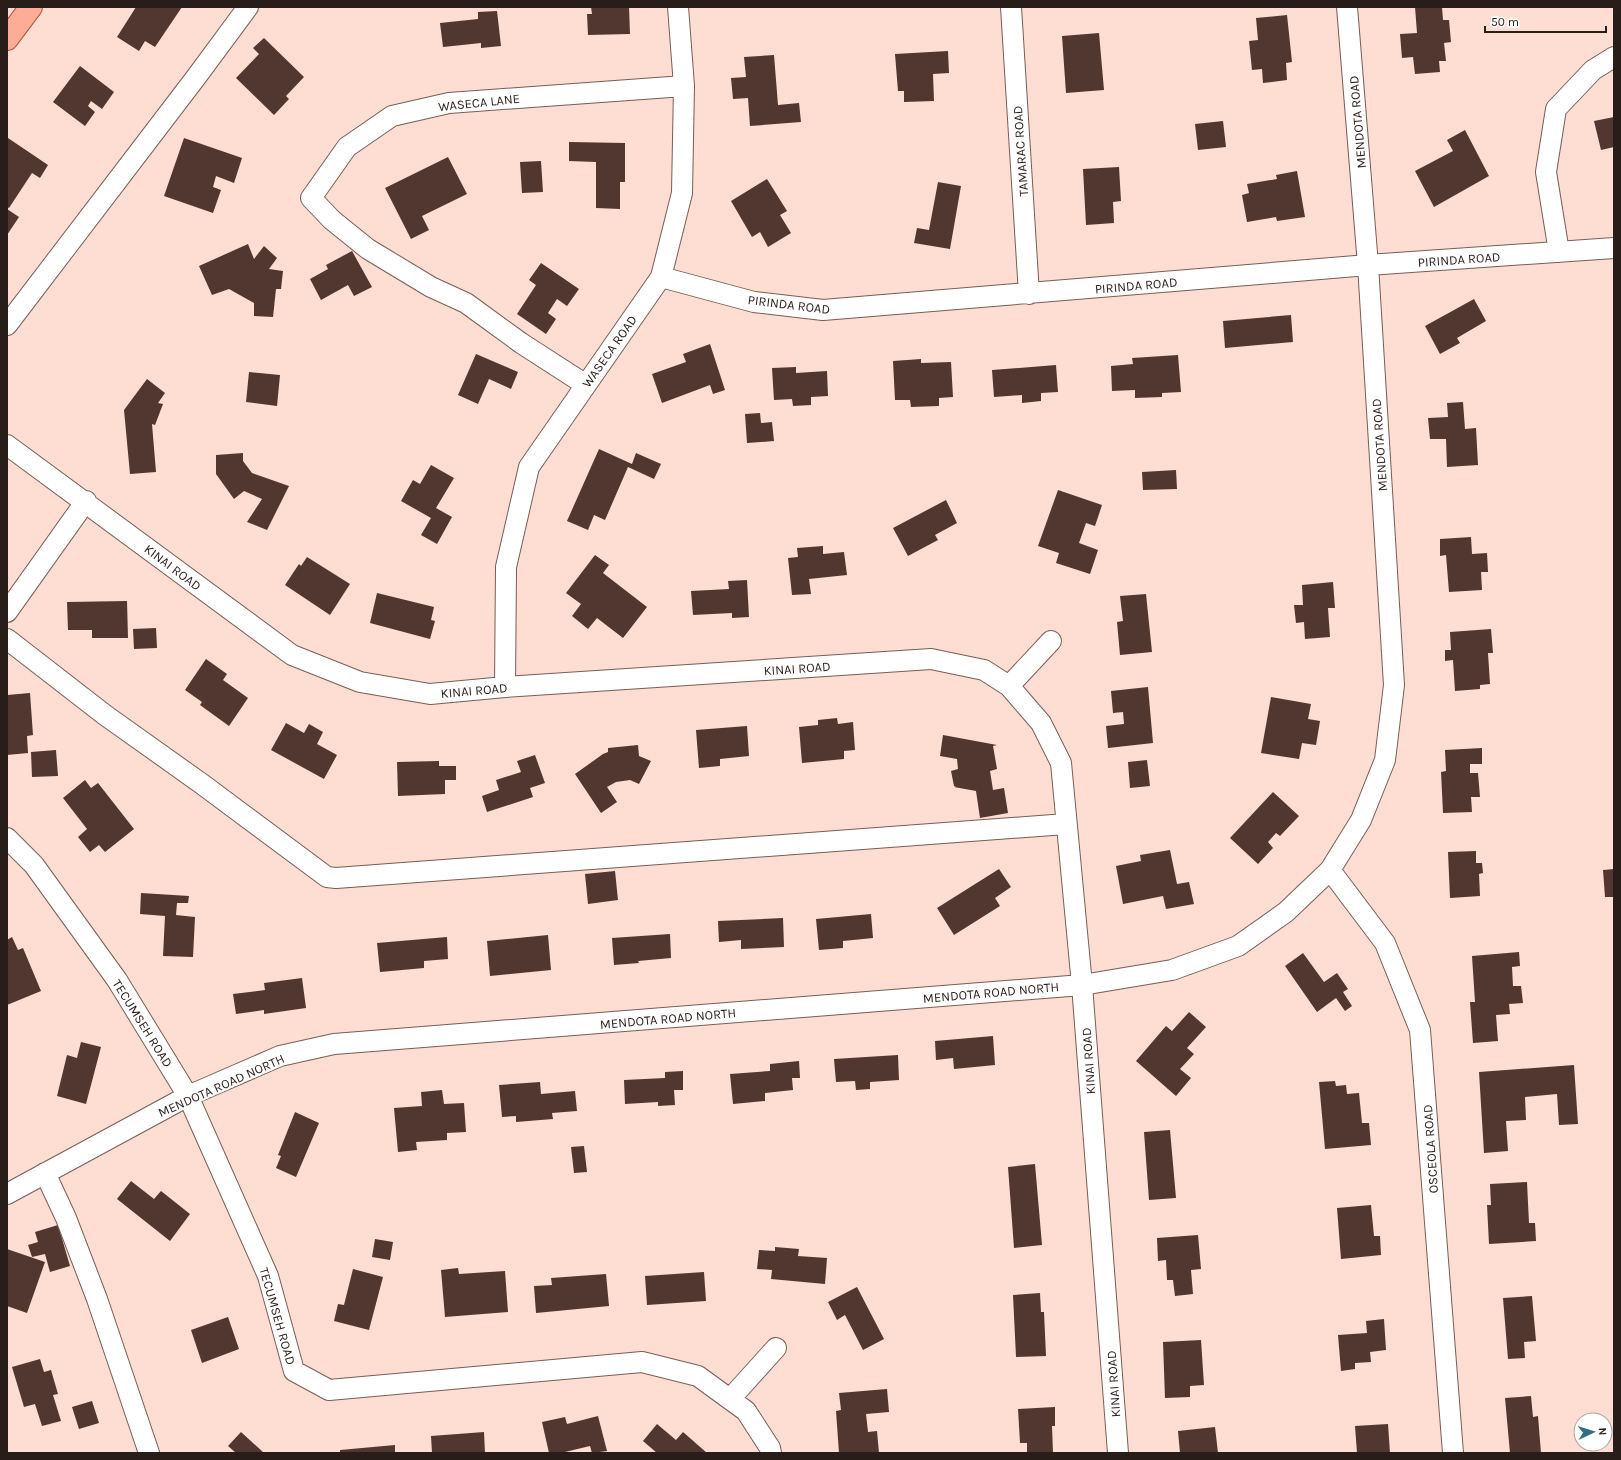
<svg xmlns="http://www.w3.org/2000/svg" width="1621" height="1460" viewBox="0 0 1621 1460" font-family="Karla,sans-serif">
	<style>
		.building { fill: #513730 }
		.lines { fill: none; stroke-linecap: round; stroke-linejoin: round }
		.minor-casing { stroke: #795d54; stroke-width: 22 }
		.major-casing { stroke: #b2563c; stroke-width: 24 }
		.minor { stroke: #fff; stroke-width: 20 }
		.major { stroke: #fdac95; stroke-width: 22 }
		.labels { text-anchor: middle; stroke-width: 4; stroke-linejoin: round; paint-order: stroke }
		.street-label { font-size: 13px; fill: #291d19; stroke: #fff }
	</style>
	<rect width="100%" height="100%" fill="#feddd3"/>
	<path class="building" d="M136,7H182L155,47L145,41L139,51L117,37Z
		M591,7H629L630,34L588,35L587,14H592Z
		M1415,7H1442L1443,20H1449L1451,42L1444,43L1446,61H1439L1440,72L1415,74L1413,57L1402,58L1400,34L1417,33Z
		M497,11L501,46L481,48V43L443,47L440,23L478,19V12Z
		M1287,15L1292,62L1286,63L1287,80L1263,83L1262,69L1252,70L1249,41L1258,40L1256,18Z
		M1099,33L1104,90L1066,93L1062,36Z
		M264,38L304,77L286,96L289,99L274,115L236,78L259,54L253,48Z
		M948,51L949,73L933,74L934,101L904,102V91H898L895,54Z
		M774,55L778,105L799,103L801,122L750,126L748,98L733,99L731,78L746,77L744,57Z
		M80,66L114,92L102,109L91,101L88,106L95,112L85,126L53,102Z
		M1614,117V147L1601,150L1594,121Z
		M1223,121L1226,147L1198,150L1195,124Z
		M1465,130L1489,176L1434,207L1415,171L1453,151L1447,140Z
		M8,138L48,165L40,178L32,173L9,208L7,207Z
		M184,138L242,158L234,183L216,176L213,187L221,190L213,213L164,196Z
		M569,142L625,143V182H620V209L596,208V162L569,161Z
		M448,157L467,194L422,216L429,230L411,239L385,188Z
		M541,161L543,192L522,193L520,162Z
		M1119,167L1121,201L1113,202L1114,223L1086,225L1083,169Z
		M1297,171L1305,217L1277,221L1276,217L1247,222L1242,195L1249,193L1247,184L1277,179L1276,175Z
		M767,179L787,211L780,215L791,233L768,247L760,232L752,237L731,201Z
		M938,182L961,186L950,249L914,243L917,228L929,230Z
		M7,209L19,217L7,235Z
		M248,244L254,259L264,246L277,258L269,269L283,271L281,289H276L273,317L254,316V303L229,289L212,295L199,266Z
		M352,251L372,287L354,296L348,285L321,300L310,279L328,269L326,265Z
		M541,263L579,289L567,306L557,299L548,313L556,319L546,334L517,314L536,285L529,280Z
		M1474,299L1486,321L1457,338L1460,343L1440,354L1425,326Z
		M1291,315L1293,342L1225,348L1223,321Z
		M710,344L725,390L713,394L710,385L662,403L652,374L686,362L683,354Z
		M476,354L518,372L511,389L489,379L478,404L458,395Z
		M1178,355L1181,392L1162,393V397L1135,398V390L1112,391L1111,366L1133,364L1132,358Z
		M921,359V363L951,362L953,397L939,398V406L911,407L910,400H895L893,361Z
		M1056,365L1058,392L1041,393V401L1022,403V395L994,397L992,370Z
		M796,367V373L827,371L828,396L811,397V405L793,406L792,399L774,400L772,368Z
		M249,372L280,375L277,406L246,402Z
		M147,379L165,393L158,403L163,404L155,425L152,424L156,472L130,474L124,410Z
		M1463,402L1465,429L1476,428L1478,465L1447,467L1446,439H1430L1428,418L1448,417L1447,403Z
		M760,413L761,423L772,422L774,441L747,443L745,414Z
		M599,449L632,464L636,453L661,464L654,479L628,467L605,520L594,515L588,530L567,521Z
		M243,453V461L252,473L289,486L267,530L247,522L262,499L244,491L234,499L216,474V455Z
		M431,465L454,478L436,508L452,517L437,544L421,535L431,518L401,501L413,480L420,484Z
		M1176,470L1177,489L1143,490L1142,472Z
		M1058,490L1102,505L1095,526L1086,523L1079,543L1098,550L1090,574L1056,563L1059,553L1038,546Z
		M946,500L957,523L935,535L938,540L908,556L893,528Z
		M1471,537L1472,554L1487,553L1488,572H1481L1482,590L1449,592L1446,555L1440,556V539Z
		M823,546V554L844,552L847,575L809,579L811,594L792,595L788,558L798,557L797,548Z
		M595,555L609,565L603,573L647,607L623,638L597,618L588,629L572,616L581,604L566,593Z
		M307,557L350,584L330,615L285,585L299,564L301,566Z
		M747,580L749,617L732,618V613L693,615L691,591L729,589L728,581Z
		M1333,582L1335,608H1328L1330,637L1305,639L1304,622L1296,623L1294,605H1303L1302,585Z
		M377,593L434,607L431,620L435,621L430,639L370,623Z
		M1146,594L1152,652L1120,655L1117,622L1123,621L1120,596Z
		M127,601L128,638H92V630H68L67,602Z
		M156,628L157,648L134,649L133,629Z
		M1491,629L1493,653H1488L1490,684L1480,685V689L1455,691L1453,660L1445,661V650H1451L1450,632Z
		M206,659L227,674L223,680L248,698L229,726L200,705L202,702L185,690Z
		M1148,687L1153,743L1108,748L1106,726L1124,724L1123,712L1113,713L1111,691Z
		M30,693L33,735L27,736L28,753L7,755V695Z
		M1271,697L1311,704L1308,719L1320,721L1316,745L1302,743L1299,759L1261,753Z
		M837,718L838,724L853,722L855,750L844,751V759L802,763L799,727L818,725V720Z
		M286,723L304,733L309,724L323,732L317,744L337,755L324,779L271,750Z
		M747,726L749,756L720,759V766L699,768L696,730Z
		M943,735L997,745L993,746L997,769L990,771L993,790L1004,788L1008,813L980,818L976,791L954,787H956L954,786L951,771L958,769L957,759L940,756Z
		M638,745L639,756L651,761L639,784L630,780L616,782L607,787L617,802L601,813L575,774L603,754L608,752V748Z
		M1482,748V764H1470V773H1478L1480,797H1471L1472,812L1443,813L1441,772L1446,771L1445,750Z
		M56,750L58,776L32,777L31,752Z
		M535,755L545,783L530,788L533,797L487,812L482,796L499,790L496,780L521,772L517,761Z
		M1147,760L1150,786L1130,788L1128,762Z
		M439,761V766H456V780H445V794L398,796L397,762Z
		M85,780L91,788L98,783L134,829L105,852L99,845L90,852L78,837L87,829L63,798Z
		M1273,792L1299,816L1280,836L1276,833L1268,842L1273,848L1258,864L1230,838Z
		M1170,850L1177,884L1189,882L1194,904L1166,909L1163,896L1123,904L1116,866L1141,861L1140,855Z
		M1476,851V863H1482L1483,873L1479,874L1480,896L1450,898L1448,852Z
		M999,869L1011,887L995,898L1000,906L954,935L937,908Z
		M1614,869V897H1605L1603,870Z
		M615,871L618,900L588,904L585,874Z
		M141,893L189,896L188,903H177L176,915L195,917L193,957L163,956L165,916L140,914Z
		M871,914L873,938L843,941V948L819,950L816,919Z
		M783,918L784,947L741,949V940L719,942L718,921Z
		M670,934L671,958L638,961L639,963L614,965L612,938Z
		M548,935L551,970L490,976L487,941Z
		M12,937L18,950L23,948L41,991L7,1005V940Z
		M447,937L448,959L424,961V968L380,972L377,943Z
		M1519,952L1520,966L1512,967L1513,986H1521L1523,1003L1509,1004L1510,1014L1496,1015L1498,1041L1473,1043L1470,1002H1475L1472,956Z
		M1303,953L1324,982L1337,973L1348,989L1343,992L1352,1006L1345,1011L1336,998L1317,1012L1285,966Z
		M302,978L306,1008L264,1014V1010L236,1014L233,994L265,990L264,983Z
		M1189,1012L1206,1027L1187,1048L1194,1054L1180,1069L1191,1078L1176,1096L1136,1061L1166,1026L1172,1031Z
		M993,1036L995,1065L954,1069L953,1058L936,1060L935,1041Z
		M81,1042L101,1047L86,1104L57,1096L67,1055L77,1058Z
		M898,1055L899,1080L870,1082V1089L856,1090L855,1081L836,1082L834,1059Z
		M799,1061L800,1078H792L793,1090L765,1093V1101L733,1104L730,1074L770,1071V1064Z
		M1574,1065L1578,1124L1559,1125L1557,1094L1525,1097L1526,1120L1506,1121L1508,1151L1484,1153L1479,1072Z
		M683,1071V1090H674L675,1105L658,1106V1102L625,1104L624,1080L665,1078V1072Z
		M1335,1081L1336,1086L1346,1085L1347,1094L1359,1093L1362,1123H1369L1371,1145L1325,1149L1319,1082Z
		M540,1082L541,1094L575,1091L577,1111L552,1113L553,1119L516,1122V1116L502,1117L499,1085Z
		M442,1090L444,1104L464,1103L466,1132L447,1133V1140L416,1142L417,1150L398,1152L394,1108L422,1106L421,1092Z
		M295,1112L319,1123L296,1177L276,1168L281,1156L278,1155Z
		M1170,1130L1176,1198L1149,1200L1144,1132Z
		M584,1146L587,1172L574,1173L571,1147Z
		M1035,1164L1042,1245L1014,1248L1008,1167Z
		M131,1181L154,1199L161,1191L190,1214L170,1241L117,1199Z
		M1527,1182L1529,1223H1535L1536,1241L1489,1244L1487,1205H1491L1490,1184Z
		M1371,1205L1374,1236H1380L1381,1255L1341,1259L1337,1208Z
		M58,1225L70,1266L50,1272L45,1254L32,1257L28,1245L38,1242L35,1232Z
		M1198,1235L1201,1269L1191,1270L1193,1294L1175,1296L1173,1280H1167L1166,1260L1158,1261L1157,1238Z
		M375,1239L393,1242L390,1260L372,1257Z
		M775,1247L799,1249L798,1256L827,1258L825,1284L771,1279L772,1270L757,1269L759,1250L775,1251Z
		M7,1249L45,1262L27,1313L7,1306Z
		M458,1268L459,1274L505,1271L508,1312L445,1317L441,1270Z
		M353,1269L383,1277L369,1330L334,1321L338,1304L344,1305Z
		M704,1272L706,1301L647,1305L645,1276Z
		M606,1274L609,1306L536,1313L534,1286L552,1285L551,1278Z
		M857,1287L884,1339L863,1350L845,1315L837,1320L828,1302Z
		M1040,1293L1041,1312H1044L1046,1356L1016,1357L1013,1295Z
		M1532,1296L1536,1341L1524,1342L1525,1358L1508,1359L1503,1298Z
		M228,1317L239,1349L202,1363L191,1330Z
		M1384,1319L1386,1350L1370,1352L1371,1362L1355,1363V1369L1341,1371L1338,1335L1367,1333L1366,1321Z
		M1201,1340L1204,1385L1190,1386V1397L1165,1398L1163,1342Z
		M40,1359L44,1372L51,1370L58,1394L53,1395L61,1421L42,1426L35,1404L24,1407L12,1367Z
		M887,1389L889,1412L866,1414L868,1432L877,1431L879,1453H839L836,1411L841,1410L839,1393Z
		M1531,1396L1533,1417L1538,1416L1541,1453H1510L1505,1398Z
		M92,1401L99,1423L79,1429L72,1407Z
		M1055,1407V1426H1052L1053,1453H1027V1443H1020L1018,1409Z
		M598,1416L607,1451L592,1453L590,1446L561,1453H549L542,1422L565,1417L567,1424Z
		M657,1424L676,1440L683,1432L707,1453H657L643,1441Z
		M1388,1424L1390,1453H1357L1355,1426Z
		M1215,1427L1218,1453H1180L1178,1431Z
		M241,1432L264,1453H236L228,1446Z
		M484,1432L485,1453H432L431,1436Z
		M395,1445V1453H340V1450Z"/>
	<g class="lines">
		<defs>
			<path id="minor" d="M1011,7L1029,294
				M1559,252L1546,172L1556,109L1593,70L1614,57
				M661,277L754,302L823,310L1368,265L1614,248
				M7,325L197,76L248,7
				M586,385L521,343L466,303L431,287L368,249L332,220L311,198L347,147L392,116L449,103L684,86
				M7,445L292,655L360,682L430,694L505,687L931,659L984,670L1009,686L1041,723L1061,763L1082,985L1118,1453
				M7,612L86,501
				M7,639L105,715L202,784L327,877L336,878L1066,824
				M1009,686L1051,641
				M505,687L506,567L529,467L661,277L682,193L684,86L678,7
				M7,838L34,865L117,980L188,1096L268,1276L294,1371L329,1390L642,1362L698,1376L746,1411L770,1448L771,1453
				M1330,870L1385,943L1420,1030L1453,1453
				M45,1173L66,1218L97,1299L149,1453
				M7,1194L188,1096L280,1056L334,1044L1082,985L1172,970L1238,946L1286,912L1330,870L1361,820L1385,760L1394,685L1368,265L1347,7
				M730,1399L776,1348"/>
			<path id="major" d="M7,39L31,7"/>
		</defs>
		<use href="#minor" class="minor-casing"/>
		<use href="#major" class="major-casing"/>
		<use href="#minor" class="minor"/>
		<use href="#major" class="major"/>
	</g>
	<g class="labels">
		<g class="street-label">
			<text transform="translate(479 102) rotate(-6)" y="5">WASECA LANE</text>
			<text transform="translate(1357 122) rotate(-95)" y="5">MENDOTA ROAD</text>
			<text transform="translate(1020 151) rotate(-94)" y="5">TAMARAC ROAD</text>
			<text transform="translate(1459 259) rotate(-4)" y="5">PIRINDA ROAD</text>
			<text transform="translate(1136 285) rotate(-5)" y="5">PIRINDA ROAD</text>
			<text transform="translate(789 304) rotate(7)" y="5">PIRINDA ROAD</text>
			<text transform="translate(609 351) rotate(-55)" y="5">WASECA ROAD</text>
			<text transform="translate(1379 445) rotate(-94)" y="5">MENDOTA ROAD</text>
			<text transform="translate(173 567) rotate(37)" y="5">KINAI ROAD</text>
			<text transform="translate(797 668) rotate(-4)" y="5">KINAI ROAD</text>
			<text transform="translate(474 690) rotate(-5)" y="5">KINAI ROAD</text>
			<text transform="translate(991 992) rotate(-5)" y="5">MENDOTA ROAD NORTH</text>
			<text transform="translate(668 1018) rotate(-5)" y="5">MENDOTA ROAD NORTH</text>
			<text transform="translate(143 1023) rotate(58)" y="5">TECUMSEH ROAD</text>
			<text transform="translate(1088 1061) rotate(-94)" y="5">KINAI ROAD</text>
			<text transform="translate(221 1085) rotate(-24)" y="5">MENDOTA ROAD NORTH</text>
			<text transform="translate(1430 1149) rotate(-94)" y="5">OSCEOLA ROAD</text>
			<text transform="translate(278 1316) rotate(74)" y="5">TECUMSEH ROAD</text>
			<text transform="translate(1113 1384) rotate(-94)" y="5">KINAI ROAD</text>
		</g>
	</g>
	<rect width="1621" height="1460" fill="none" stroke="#291d19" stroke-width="16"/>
	<g transform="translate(1593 1432) rotate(86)"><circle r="19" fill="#ffffff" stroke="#a9a5a3"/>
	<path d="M0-3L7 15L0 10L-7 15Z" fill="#2e6f83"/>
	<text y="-6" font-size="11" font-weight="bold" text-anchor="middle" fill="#291d19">N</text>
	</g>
	<path d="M1485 26v6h121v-6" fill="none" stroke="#291d19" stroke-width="2"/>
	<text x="1491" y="26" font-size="12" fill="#291d19" stroke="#ffffff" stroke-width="3" paint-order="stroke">50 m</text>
</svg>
